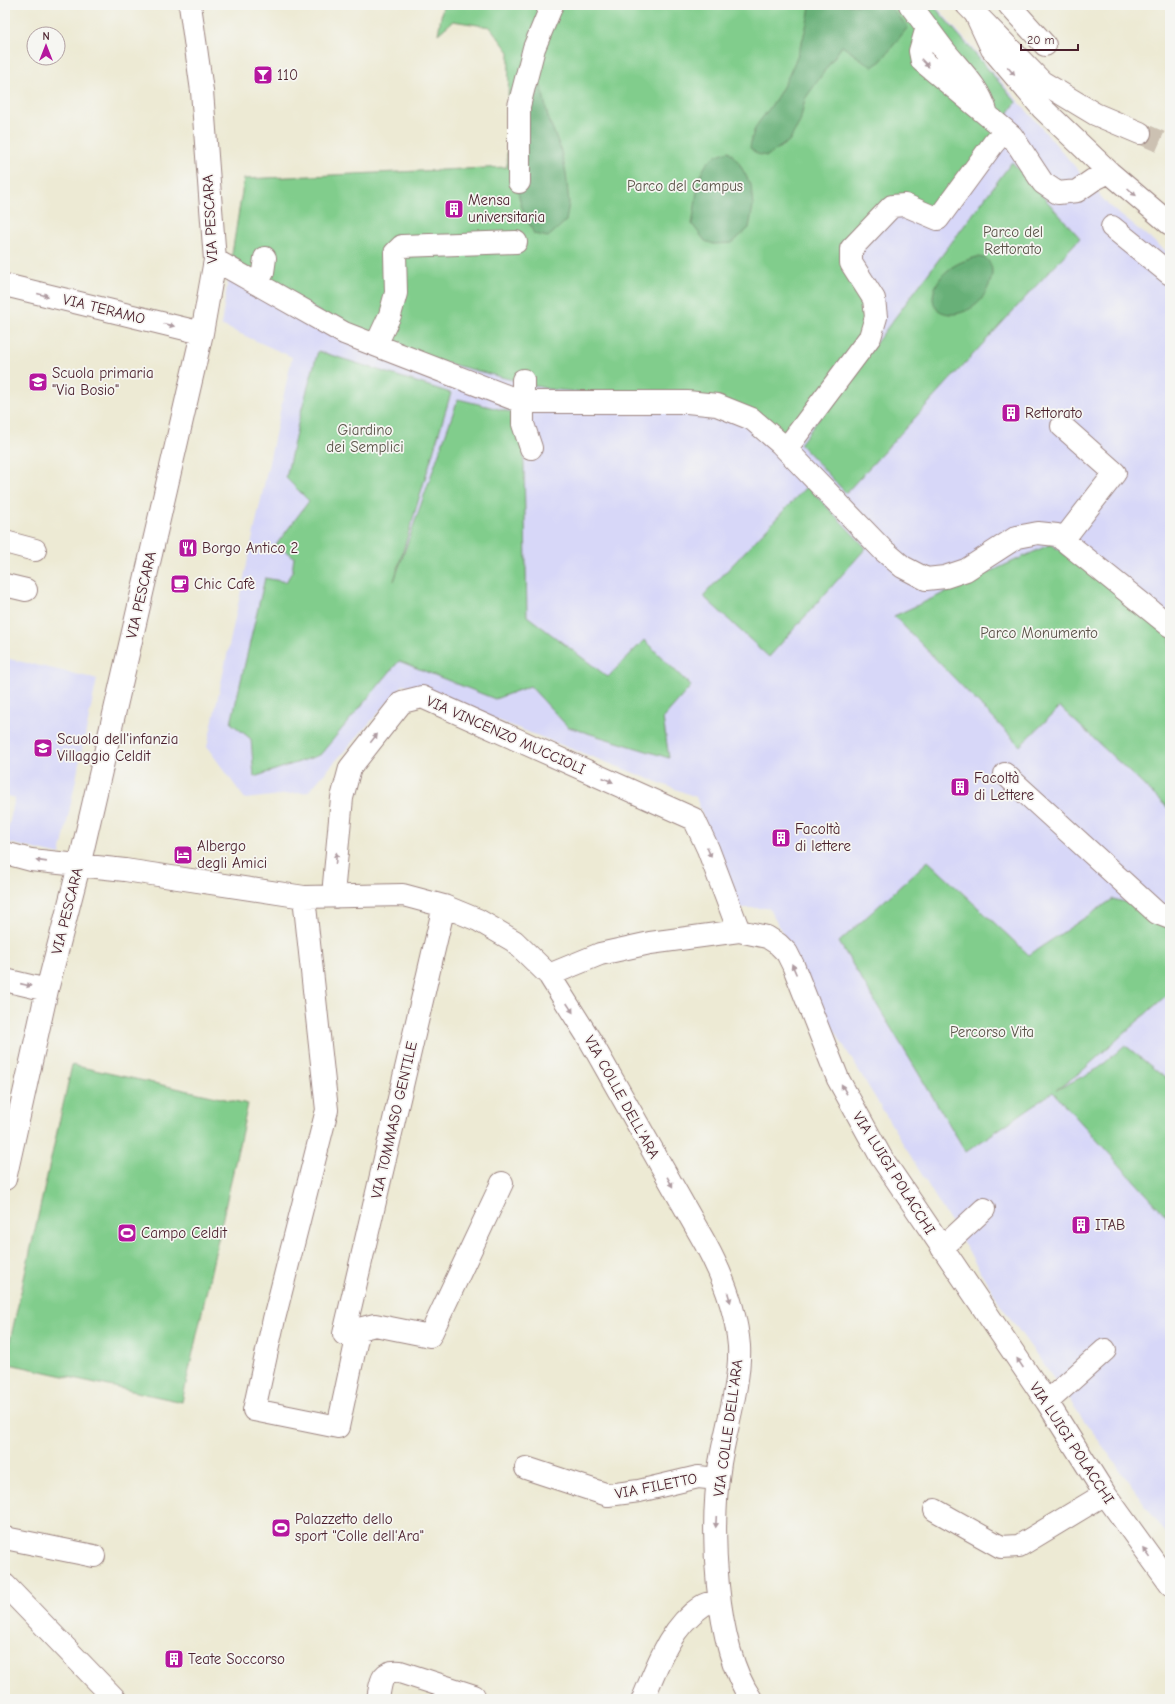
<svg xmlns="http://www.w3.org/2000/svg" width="1175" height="1704" viewBox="0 0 1175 1704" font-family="'Comic Neue',sans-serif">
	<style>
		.built { fill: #d7d7f8 }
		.green { fill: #81cd8c; stroke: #66765c }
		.forest { fill: #68b078; stroke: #596852 }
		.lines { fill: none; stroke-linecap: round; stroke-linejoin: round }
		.major-tunnel { stroke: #ccc1b2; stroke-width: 22; stroke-dasharray: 22 11; stroke-linecap: butt }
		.minor-casing { stroke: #9c8480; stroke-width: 24 }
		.major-casing { stroke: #9c8480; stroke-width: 24 }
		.minor { stroke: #fff; stroke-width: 22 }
		.major { stroke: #fff; stroke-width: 22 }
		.oneway { fill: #ae9aa0 }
		.labels { text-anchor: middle; stroke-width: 3.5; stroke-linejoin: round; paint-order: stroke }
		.poi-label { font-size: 15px; fill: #4a1f2b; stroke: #f6f6f2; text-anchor: start }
		.park-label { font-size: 15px; fill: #5a5348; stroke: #f6f6f2 }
		.street-label { font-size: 15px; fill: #4a1f2b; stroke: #f6f6f2 }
	</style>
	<rect width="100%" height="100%" fill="#f6f6f2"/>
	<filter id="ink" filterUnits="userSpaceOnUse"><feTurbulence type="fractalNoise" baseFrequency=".025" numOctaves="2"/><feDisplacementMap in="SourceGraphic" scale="8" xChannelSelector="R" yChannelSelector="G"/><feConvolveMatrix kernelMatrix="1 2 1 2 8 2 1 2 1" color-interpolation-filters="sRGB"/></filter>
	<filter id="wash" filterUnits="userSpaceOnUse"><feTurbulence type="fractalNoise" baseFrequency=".012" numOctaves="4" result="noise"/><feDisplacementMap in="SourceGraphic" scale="16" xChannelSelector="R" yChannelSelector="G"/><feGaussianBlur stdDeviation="0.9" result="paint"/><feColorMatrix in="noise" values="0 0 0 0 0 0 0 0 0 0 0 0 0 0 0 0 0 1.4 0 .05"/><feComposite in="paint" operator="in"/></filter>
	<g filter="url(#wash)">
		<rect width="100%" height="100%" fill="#edead4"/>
		<path class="built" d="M510,5H935L1109,206L1170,254V1539L1002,1307L830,1023L769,908H734L696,797L404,684L308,792L245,799L207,747L292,357L221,325L244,179L507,167Z
			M5,658L97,679L60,855L5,842L15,798L5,795Z"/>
		<path class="green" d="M443,5H933L1016,102L938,219L892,206L851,249L876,317L786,449L752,419L687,402L548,389L376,345L231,260L244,179L507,167L509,52L490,27L453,21L438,34Z
			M1012,162L1080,238L846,493L800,444Z
			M318,351L451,393L394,581L458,399L523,415L527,616L608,677L644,640L691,686L663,718L669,758L568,727L530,686L495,699L399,661L320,755L254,777L251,739L231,723L265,578L286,582L292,572L294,557L276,545L309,501L286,478L299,419Z
			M807,486L866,548L769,657L703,596Z
			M1051,544L1170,634V810L1060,707L1020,746L894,616Z
			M928,861L1029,955L1113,899L1170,914V992L1082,1071L1056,1090L1099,1068L1125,1045L1170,1082V1220L1053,1092L966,1152L839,942Z
			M72,1065L248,1104L182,1402L5,1363Z"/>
		<path class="forest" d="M810,5H888L908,27L881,61L872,67L842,46L805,99L800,122L789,141L767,156L757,154L750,148C754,122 760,123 773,103C792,75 806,38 810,5Z
			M533,72L542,89L548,117L560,147L566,173L569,203L566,221L548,237L534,234L521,205L507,147L508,115Z
			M729,151L739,163L751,185L753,206L749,228L732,243L714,244L705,241L692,224C697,204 695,169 714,157C718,154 724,153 729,151Z
			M977,257C980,257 984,258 986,259C999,268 988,291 980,301C974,308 960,315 950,314C924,312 932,283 947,271C956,263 966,260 977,257Z"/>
	</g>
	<g filter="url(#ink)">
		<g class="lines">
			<path class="major-tunnel" d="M1140,133L1170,146"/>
			<defs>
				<path id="minor" d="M910,5C923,21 935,39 948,55C963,73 979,88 986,111
					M1009,5L1045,45
					M977,17L992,49L1042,108L1109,172L1170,224
					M927,27L920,51L922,61L1005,130
					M519,182V106L534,48L552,5
					M1112,227L1170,274
					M215,260L344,333L522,402H687L717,405L752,419L781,444L883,550L903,567L926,579L945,577L966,570L1017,537L1038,533L1057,535L1170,626
					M257,284L263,272L265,258
					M5,285L202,333
					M376,345L390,315L396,293L395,253L402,246L516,242
					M523,380V424L531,448
					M1062,426L1115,473L1063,540
					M786,449L870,337L876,317L874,299L851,263V249L892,206L905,205L938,219L993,144L1005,130L1012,136L1043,183L1058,193L1077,191L1093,180L1109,172
					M5,542L35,550
					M5,585L26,590
					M1005,774L1157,913L1170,918
					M5,853L31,860L125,870L304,897L403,895L444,906L478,920L514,941L549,975L590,1040L705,1243C723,1276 736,1309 739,1346C741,1381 726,1427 720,1463C710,1528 714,1644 751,1699
					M304,897L327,1110L274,1319L254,1410L338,1427L359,1329L375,1325L430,1336L502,1183
					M336,897L334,884L342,798L350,768L402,702L422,697L694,819L708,849L739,931
					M549,975L600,954L650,943L739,931L767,937L778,944L787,953L793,965L838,1079L881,1157L1047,1402L1105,1494L1170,1584
					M5,980L47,990
					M5,1179L47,990L79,866L202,333L215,260L202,91L190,5
					M942,1248L984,1209
					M344,1334L444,906
					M1047,1402L1105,1350
					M526,1468L608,1495L639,1491L698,1477L718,1479
					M935,1510L1001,1547L1019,1546L1105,1494
					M5,1538L94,1556
					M5,1585L115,1699
					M378,1699C381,1683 380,1670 400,1672L474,1696V1699
					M643,1699C657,1666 670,1627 702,1606C706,1603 714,1602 719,1601"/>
				<path id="major" d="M967,5L1042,82L1095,114L1140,133"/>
			</defs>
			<use href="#minor" class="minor-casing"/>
			<use href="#major" class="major-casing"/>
			<use href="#minor" class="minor"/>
			<use href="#major" class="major"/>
		</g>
		<defs><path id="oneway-solid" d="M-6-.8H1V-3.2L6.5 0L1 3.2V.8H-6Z"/></defs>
		<g class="oneway">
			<use href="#oneway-solid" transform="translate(925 63) rotate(46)"/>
			<use href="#oneway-solid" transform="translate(1011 71) rotate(50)"/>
			<use href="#oneway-solid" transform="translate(1132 192) rotate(42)"/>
			<use href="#oneway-solid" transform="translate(43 295) rotate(14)"/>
			<use href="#oneway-solid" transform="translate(169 325) rotate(14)"/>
			<use href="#oneway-solid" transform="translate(374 738) rotate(-52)"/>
			<use href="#oneway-solid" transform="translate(608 780) rotate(24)"/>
			<use href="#oneway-solid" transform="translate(709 852) rotate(68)"/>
			<use href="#oneway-solid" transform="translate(336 858) rotate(-85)"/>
			<use href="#oneway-solid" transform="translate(41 861) rotate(-172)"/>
			<use href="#oneway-solid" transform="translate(794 969) rotate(-113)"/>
			<use href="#oneway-solid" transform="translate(26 985) rotate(13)"/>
			<use href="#oneway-solid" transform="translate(570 1008) rotate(57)"/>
			<use href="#oneway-solid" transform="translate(844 1089) rotate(-119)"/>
			<use href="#oneway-solid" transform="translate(670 1182) rotate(61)"/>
			<use href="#oneway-solid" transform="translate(729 1297) rotate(74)"/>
			<use href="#oneway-solid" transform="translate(1020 1363) rotate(-124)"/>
			<use href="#oneway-solid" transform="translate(716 1522) rotate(93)"/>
			<use href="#oneway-solid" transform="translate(1147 1553) rotate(-126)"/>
		</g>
	</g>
	<defs>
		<symbol id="bar-square" viewBox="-11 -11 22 22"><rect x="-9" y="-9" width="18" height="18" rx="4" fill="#b5179e" stroke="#f6f6f2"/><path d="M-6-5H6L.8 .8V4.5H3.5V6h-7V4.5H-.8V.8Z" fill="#fff"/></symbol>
		<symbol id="building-square" viewBox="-11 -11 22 22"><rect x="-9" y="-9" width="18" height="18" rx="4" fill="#b5179e" stroke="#f6f6f2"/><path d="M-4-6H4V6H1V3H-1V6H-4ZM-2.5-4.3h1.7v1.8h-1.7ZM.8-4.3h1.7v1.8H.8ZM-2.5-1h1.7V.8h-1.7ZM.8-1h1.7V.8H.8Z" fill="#fff"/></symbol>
		<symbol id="school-square" viewBox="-11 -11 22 22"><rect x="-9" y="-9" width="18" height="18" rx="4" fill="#b5179e" stroke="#f6f6f2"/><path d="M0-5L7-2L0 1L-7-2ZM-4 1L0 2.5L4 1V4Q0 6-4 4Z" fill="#fff"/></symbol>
		<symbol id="restaurant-square" viewBox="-11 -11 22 22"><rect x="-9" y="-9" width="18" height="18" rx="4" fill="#b5179e" stroke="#f6f6f2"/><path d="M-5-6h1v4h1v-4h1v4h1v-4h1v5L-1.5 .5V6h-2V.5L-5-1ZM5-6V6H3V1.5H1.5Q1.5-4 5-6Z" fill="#fff"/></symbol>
		<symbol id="cafe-square" viewBox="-11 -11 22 22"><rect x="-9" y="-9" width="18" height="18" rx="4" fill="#b5179e" stroke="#f6f6f2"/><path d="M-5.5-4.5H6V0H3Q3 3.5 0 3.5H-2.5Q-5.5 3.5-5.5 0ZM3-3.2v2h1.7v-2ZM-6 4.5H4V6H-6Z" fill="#fff"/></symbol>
		<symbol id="hotel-square" viewBox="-11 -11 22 22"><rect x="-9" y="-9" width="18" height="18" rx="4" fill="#b5179e" stroke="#f6f6f2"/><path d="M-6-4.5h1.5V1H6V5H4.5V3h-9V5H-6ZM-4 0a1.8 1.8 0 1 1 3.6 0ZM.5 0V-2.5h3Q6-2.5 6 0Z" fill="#fff"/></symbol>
		<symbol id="stadium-square" viewBox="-11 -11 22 22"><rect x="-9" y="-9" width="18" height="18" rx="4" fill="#b5179e" stroke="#f6f6f2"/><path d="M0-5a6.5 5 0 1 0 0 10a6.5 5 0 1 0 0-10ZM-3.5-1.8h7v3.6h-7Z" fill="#fff"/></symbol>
	</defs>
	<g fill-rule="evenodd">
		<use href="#bar-square" x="252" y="64" width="22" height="22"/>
		<use href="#building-square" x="443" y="198" width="22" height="22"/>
		<use href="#school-square" x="27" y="371" width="22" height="22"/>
		<use href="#building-square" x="1000" y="402" width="22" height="22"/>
		<use href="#restaurant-square" x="177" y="537" width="22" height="22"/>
		<use href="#cafe-square" x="169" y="573" width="22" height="22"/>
		<use href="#school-square" x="32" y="737" width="22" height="22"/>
		<use href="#building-square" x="949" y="776" width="22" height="22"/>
		<use href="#building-square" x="770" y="827" width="22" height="22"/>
		<use href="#hotel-square" x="172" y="844" width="22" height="22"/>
		<use href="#building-square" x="1070" y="1214" width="22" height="22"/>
		<use href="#stadium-square" x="116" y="1222" width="22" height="22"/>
		<use href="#stadium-square" x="270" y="1517" width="22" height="22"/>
		<use href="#building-square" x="163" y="1648" width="22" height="22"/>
	</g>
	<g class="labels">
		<g class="poi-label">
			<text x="277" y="80">110</text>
			<text x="468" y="205">Mensa<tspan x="468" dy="17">universitaria</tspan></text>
			<text x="52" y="378">Scuola primaria<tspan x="52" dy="17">"Via Bosio"</tspan></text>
			<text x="1025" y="418">Rettorato</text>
			<text x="202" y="553">Borgo Antico 2</text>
			<text x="194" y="589">Chic Cafè</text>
			<text x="57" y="744">Scuola dell'infanzia<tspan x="57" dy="17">Villaggio Celdit</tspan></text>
			<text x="974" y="783">Facoltà<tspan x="974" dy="17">di Lettere</tspan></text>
			<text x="795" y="834">Facoltà<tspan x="795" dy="17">di lettere</tspan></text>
			<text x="197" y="851">Albergo<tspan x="197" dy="17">degli Amici</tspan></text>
			<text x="1095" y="1230">ITAB</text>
			<text x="141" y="1238">Campo Celdit</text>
			<text x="295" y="1524">Palazzetto dello<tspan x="295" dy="17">sport "Colle dell'Ara"</tspan></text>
			<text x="188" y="1664">Teate Soccorso</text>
		</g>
		<g class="park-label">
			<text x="685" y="191">Parco del Campus</text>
			<text x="1013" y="237">Parco del<tspan x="1013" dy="17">Rettorato</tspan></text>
			<text x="365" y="435">Giardino<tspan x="365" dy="17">dei Semplici</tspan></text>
			<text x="1039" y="638">Parco Monumento</text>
			<text x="992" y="1037">Percorso Vita</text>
		</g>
		<g class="street-label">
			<text transform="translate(210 219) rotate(-93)" y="5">VIA PESCARA</text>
			<text transform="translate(104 309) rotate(14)" y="5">VIA TERAMO</text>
			<text transform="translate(141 595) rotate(-77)" y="5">VIA PESCARA</text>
			<text transform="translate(506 735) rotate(24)" y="5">VIA VINCENZO MUCCIOLI</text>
			<text transform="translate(67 911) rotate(-76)" y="5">VIA PESCARA</text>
			<text transform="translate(622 1097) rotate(61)" y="5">VIA COLLE DELL'ARA</text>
			<text transform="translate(394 1120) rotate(-77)" y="5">VIA TOMMASO GENTILE</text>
			<text transform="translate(894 1173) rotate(58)" y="5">VIA LUIGI POLACCHI</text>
			<text transform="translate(728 1428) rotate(-82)" y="5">VIA COLLE DELL'ARA</text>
			<text transform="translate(1072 1443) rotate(57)" y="5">VIA LUIGI POLACCHI</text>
			<text transform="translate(656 1486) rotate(-11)" y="5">VIA FILETTO</text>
		</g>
	</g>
	<rect width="1175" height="1704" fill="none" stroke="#f6f6f2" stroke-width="20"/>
	<g transform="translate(46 46)"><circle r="19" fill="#f6f6f2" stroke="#b1a0a2"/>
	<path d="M0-3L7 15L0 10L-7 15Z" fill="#b5179e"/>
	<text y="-6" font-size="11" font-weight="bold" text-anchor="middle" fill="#4a1f2b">N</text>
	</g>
	<path d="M1021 44v6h57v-6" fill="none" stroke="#4a1f2b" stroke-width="2"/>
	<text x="1027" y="44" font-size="12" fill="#4a1f2b" stroke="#f6f6f2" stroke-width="3" paint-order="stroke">20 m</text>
</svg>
